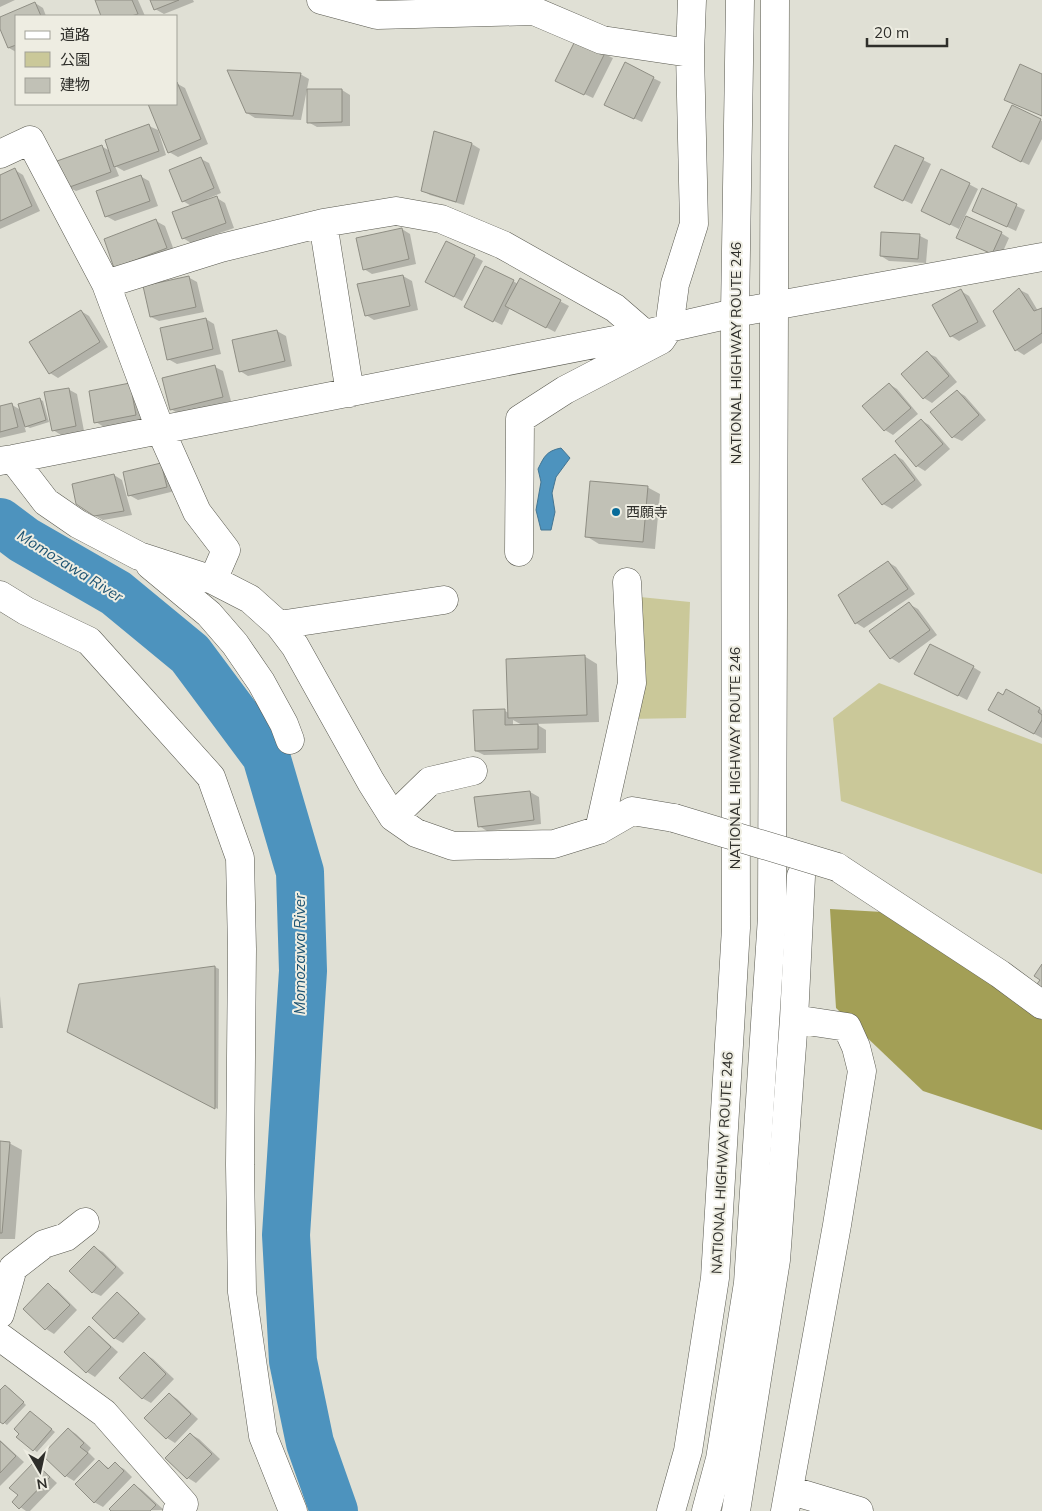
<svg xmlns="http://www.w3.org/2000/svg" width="1042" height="1511" viewBox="0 0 1042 1511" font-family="Mulish,'Noto Sans JP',sans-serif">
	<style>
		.green { fill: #cac899 }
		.forest { fill: #a39f56 }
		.water { fill: #4d93be; stroke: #447592 }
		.shadow { fill: #0003; fill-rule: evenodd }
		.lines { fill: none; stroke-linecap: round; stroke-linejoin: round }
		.river { stroke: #4d93be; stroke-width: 48 }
		.building { fill: #c1c1b6; stroke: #8f8e84 }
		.minor-casing { stroke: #595950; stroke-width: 29 }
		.highway-casing { stroke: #595950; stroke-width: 29 }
		.minor { stroke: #fff; stroke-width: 28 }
		.highway { stroke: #fff; stroke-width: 28 }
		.minor-bridge-casing { stroke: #595950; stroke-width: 29; stroke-linecap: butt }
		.minor-bridge { stroke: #fff; stroke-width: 28 }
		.poi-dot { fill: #076b99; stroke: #eeede2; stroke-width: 2 }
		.labels { text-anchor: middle; stroke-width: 4; stroke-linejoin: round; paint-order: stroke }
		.street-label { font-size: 14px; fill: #2e2e2a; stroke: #eeede2 }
		.poi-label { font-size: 14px; fill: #2e2e2a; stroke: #eeede2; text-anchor: start }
		.water-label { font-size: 15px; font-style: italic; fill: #1d5372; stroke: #eeede2 }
	</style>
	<rect width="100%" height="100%" fill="#e0e0d5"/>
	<path class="green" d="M640,597L690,602L686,718L628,719Z
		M879,683L1042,744V874L841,801L833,718Z"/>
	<path class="forest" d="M830,909L900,913L1042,1020V1130L923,1091L836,1008Z"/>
	<path class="water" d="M561,448L570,458L556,477L552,493L555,512L551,530H541L536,510L541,482L538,469C544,457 546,451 561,448Z"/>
	<path class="shadow" d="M0,0H15L0,7Z
		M96,0H138L145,16H103Z
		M151,0H193L194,2L164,14L155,9Z
		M35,3L43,8L46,16H16V52L9,48L0,26V18Z
		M604,54L613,58L593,98L565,85Z
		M300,74L309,79L301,120L255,118L247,113Z
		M653,78L661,82L642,122L614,109Z
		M176,83L185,88L208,144L178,157L169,152L149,104H176Z
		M342,90L350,95V126L317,127L308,122Z
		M1013,107L1042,121V139L1029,165L1001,152Z
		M149,126L158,130L166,155L124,171L115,166L119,176L76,191L68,187L101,146L110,151Z
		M472,144L480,149L464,205L430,195L422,190Z
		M201,159L209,163L221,193L207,199L208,201L217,198L225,203L234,228L191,243L183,238L193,207L183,201Z
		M923,160L931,164L912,204L884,191Z
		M15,170L23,175L40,211L0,229V177Z
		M942,170L978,189L959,229L931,215Z
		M140,176L149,181L158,206L115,221L106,216Z
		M983,190L1025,210L1016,231L982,215Z
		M156,221L165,226L175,253L115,267Z
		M402,229L410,234L416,264L372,274L364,269Z
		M1001,233L1009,238L1000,258L958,238Z
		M920,236L928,240L926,263L889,261L881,256Z
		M447,242L483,261L462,301L435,287Z
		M403,276L412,281L418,310L374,320L366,315L359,285Z
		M188,277L197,282L204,312L159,321L151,317Z
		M520,280L569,306L555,332L510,308L502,325L474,311L513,281L518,284Z
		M1020,290L1028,294L1038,311L1042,309V343L1024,355L1016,350Z
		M961,291L969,296L986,326L959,341L951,336Z
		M81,311L89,316L108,347L58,378L50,373Z
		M206,319L214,324L221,354L177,364L168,359Z
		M277,331L286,336L292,366L248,376L240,371Z
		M927,353L936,357L957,382L932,403L924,398Z
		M215,367L223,371L231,401L179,414L171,409Z
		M130,384L144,420L104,427L96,422Z
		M889,384L897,389L918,414L893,435L885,430L864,406Z
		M68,389L77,394L84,431L61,435L53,430Z
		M957,391L965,396L986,420L962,441L953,437Z
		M39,399L43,401L49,422L30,428L24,425L26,432L0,438V407L12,405L21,410Z
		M921,420L929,425L950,449L925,471L917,466L896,442Z
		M895,455L903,460L922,485L892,509L883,504Z
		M161,464L175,491L138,500L129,495Z
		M114,475L122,480L132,515L103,520L94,515Z
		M647,487L660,494L655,549L599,544L586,536Z
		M888,562L896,567L915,594L864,628L856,623L840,596Z
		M909,604L918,609L937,635L899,663L891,658Z
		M584,656L597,664L599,722L536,724L546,730V753L484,755L476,751L505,711L509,713ZM513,720L524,726H513Z
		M973,667L981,672L967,700L924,678Z
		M1007,691L1042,710V738L998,715Z
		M530,792L539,797L541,824L487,831L479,826L476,798Z
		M215,967L219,969L218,1109L69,1031L80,985Z
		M0,996L3,1028H0Z
		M0,1142L9,1143L22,1150L15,1239H0Z
		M95,1248L103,1252L124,1273L101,1296L92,1292Z
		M48,1285L57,1290L77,1310L54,1334L46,1329Z
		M117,1294L125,1299L146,1319L123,1343L114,1338Z
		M89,1328L97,1333L118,1352L95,1377L87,1372Z
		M145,1354L153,1359L174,1379L151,1403L142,1398Z
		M9,1388L26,1405L7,1425L0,1420V1392Z
		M169,1394L177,1399L198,1419L175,1443L167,1438L146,1418Z
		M34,1415L55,1432L37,1452L18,1437Z
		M68,1429L76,1434L91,1448L88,1452L95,1459L74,1481L66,1476Z
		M190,1434L199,1439L220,1459L196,1483L188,1478L167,1458Z
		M0,1440L24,1462L0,1486Z
		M99,1461L110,1469L115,1464L124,1469L132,1477L103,1507L94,1502Z
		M34,1464L42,1469L57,1483L30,1511H26L13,1502L19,1495Z
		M134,1485L142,1490L164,1510L113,1511Z"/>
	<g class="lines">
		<path class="river" d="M0,522L24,540L116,593L190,654L266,756L300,872L303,971L286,1235L293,1361L310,1443L334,1511"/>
	</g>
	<path class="building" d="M95,0H132L138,14L131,16H101Z
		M150,0H179L154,10Z
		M35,2L41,16H16V45L8,48L0,29V17Z
		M576,39L605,53L584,95L555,81Z
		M625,62L654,77L634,119L604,105Z
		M1020,64L1042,74V116L1004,100Z
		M227,70L301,73L293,116L246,113Z
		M177,82L201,139L168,153L148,104H176Z
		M307,89H342V122L307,123Z
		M1012,105L1041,119L1021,162L992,147Z
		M149,124L159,151L114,167L105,140Z
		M434,131L472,143L456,202L421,191Z
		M102,145L111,172L67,188L57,161Z
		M895,145L924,158L903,201L874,187Z
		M201,157L214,188L182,202L169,170Z
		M15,168L32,206L0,221V175Z
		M941,169L970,183L950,225L921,211Z
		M141,175L150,201L105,217L96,191Z
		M982,188L1017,204L1007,227L972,211Z
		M217,196L226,223L182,239L172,212Z
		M966,216L1002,232L992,254L956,238Z
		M156,219L167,248L114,268L104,239Z
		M402,228L409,259L363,270L356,238Z
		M881,232L920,234L918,259L880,256Z
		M446,241L475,255L454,297L425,282Z
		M485,266L514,280L493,322L464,307Z
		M403,275L410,306L365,316L357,284Z
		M189,276L196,307L150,317L143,286Z
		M520,278L561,300L546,328L505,306Z
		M1019,288L1034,311L1042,308V333L1015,351L993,311Z
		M961,289L978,322L950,337L932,305Z
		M81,310L100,342L49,374L29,342Z
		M206,318L213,349L167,360L160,328Z
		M277,330L285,361L239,372L232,340Z
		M927,351L949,376L923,399L901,374Z
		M215,365L223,397L170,410L162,378Z
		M130,383L136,415L94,423L89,391Z
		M889,383L911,408L884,431L862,406Z
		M69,388L76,426L52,431L44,392Z
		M957,390L979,415L952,438L930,412Z
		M40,398L46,420L25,427L18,404Z
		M12,403L18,427L0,432V406Z
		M921,419L943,444L916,467L895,441Z
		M895,454L915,480L882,505L862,479Z
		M161,463L167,487L128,496L123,472Z
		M114,474L124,511L94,516L76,504L72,484Z
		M590,481L648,486L643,542L585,537Z
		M888,561L908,589L855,624L838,595Z
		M909,602L930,630L890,659L869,631Z
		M930,644L974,666L958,696L914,674Z
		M585,655L587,715L508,718L506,659Z
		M1006,689L1040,708L1038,712L1042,715V720L1034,734L988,710L998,692L1003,695Z
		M505,709V725L538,724V749L475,751L473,710Z
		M530,791L534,820L478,827L474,797Z
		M1042,964V988L1037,984L1040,980L1034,976Z
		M215,966V1109L67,1032L79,984Z
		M0,1141L10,1142L2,1233H0Z
		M94,1246L116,1267L92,1293L69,1271Z
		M48,1283L70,1305L45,1330L23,1309Z
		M117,1292L139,1313L114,1339L92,1318Z
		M89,1326L111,1347L86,1373L64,1352Z
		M144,1352L166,1374L142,1399L119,1378Z
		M5,1385L24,1402L3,1424L0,1422V1390Z
		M169,1393L191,1414L166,1439L144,1418Z
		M30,1411L52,1429L33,1451L16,1437L19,1434L14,1429Z
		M68,1428L84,1443L80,1447L88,1453L65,1477L42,1455Z
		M190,1433L212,1454L187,1479L165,1458Z
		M0,1441L16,1456L0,1473Z
		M99,1460L108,1469L115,1462L124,1471L94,1503L75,1484Z
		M34,1462L50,1477L19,1509L12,1502L18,1495L9,1488Z
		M134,1484L156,1505L150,1511H111L109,1509Z"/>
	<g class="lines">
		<defs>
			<path id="minor" d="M321,0L377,15L534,11L602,40L690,53
				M0,154L30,140L106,284L160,429L197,512L226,550L213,580
				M323,223L350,393
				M106,284L221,248L323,223L396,211L441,219L503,245L615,308L645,334
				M13,459L46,502L78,524L139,556L213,580L250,599L279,625L295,646L371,782L393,817L416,833L453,846L554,844L599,830L632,811L674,818
				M0,461L13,459C224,416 435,376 645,334L669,328L735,313L1042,257
				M519,552L520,419L565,390L661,340L669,328L675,284L694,224L690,53L692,0
				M150,565L209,614L235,644L261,682L284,724L290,740
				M0,595L26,611L89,641L211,777L240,858L242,949L240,1165L242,1292L263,1436L293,1511
				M279,625L444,600
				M393,817L430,781L473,771
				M599,830L632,683L627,582
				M837,867L1000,974L1042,1005
				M0,1314L13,1268L44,1244L66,1237L85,1222
				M0,1337L104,1413L184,1504L177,1511
				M789,1490L859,1511
				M736,1511L776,1260L794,1019L801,876
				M785,1511L837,1225L862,1071L856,1047L847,1027L794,1019"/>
			<path id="highway" d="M671,1511L688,1451L715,1278L736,928L735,313L740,0
				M706,1511L720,1459L748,1283L772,917L775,0"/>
		</defs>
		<use href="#minor" class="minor-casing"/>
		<use href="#highway" class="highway-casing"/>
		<use href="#minor" class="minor"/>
		<use href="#highway" class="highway"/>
		<defs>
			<path id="minor-bridge" d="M674,818L837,867"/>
		</defs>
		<use href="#minor-bridge" class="minor-bridge-casing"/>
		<use href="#minor-bridge" class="minor-bridge"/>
	</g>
	<circle class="poi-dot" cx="616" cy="512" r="5"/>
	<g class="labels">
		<g class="street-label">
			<text transform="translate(736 353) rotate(-90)" y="5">NATIONAL HIGHWAY ROUTE 246</text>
			<text transform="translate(735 758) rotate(-90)" y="5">NATIONAL HIGHWAY ROUTE 246</text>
			<text transform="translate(722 1163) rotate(-87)" y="5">NATIONAL HIGHWAY ROUTE 246</text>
		</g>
		<g class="poi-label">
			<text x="626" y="517">西願寺</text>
		</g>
		<g class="water-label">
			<text transform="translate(70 566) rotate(32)" y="5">Momozawa River</text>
			<text transform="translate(300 954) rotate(-90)" y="5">Momozawa River</text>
		</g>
	</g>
	<rect x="15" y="15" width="162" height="90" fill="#eeede2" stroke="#a1a198"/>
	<rect x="25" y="31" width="25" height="8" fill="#ffffff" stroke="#a1a198"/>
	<text x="60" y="40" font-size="15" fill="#2e2e2a">道路</text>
	<rect x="25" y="52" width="25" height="15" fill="#cac899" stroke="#a1a198"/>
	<text x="60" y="65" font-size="15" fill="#2e2e2a">公園</text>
	<rect x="25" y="78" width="25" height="15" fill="#c1c1b6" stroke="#a1a198"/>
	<text x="60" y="90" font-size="15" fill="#2e2e2a">建物</text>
	<g transform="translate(40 1471) rotate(171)" stroke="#eeede2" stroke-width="4" paint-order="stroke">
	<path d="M0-4L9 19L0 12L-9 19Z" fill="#2e2e2a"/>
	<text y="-8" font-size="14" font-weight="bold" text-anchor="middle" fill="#2e2e2a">N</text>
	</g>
	<path d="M867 38v8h80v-8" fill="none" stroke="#2e2e2a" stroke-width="2.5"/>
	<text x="874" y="38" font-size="15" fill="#2e2e2a" stroke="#eeede2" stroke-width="4" paint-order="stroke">20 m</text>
</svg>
